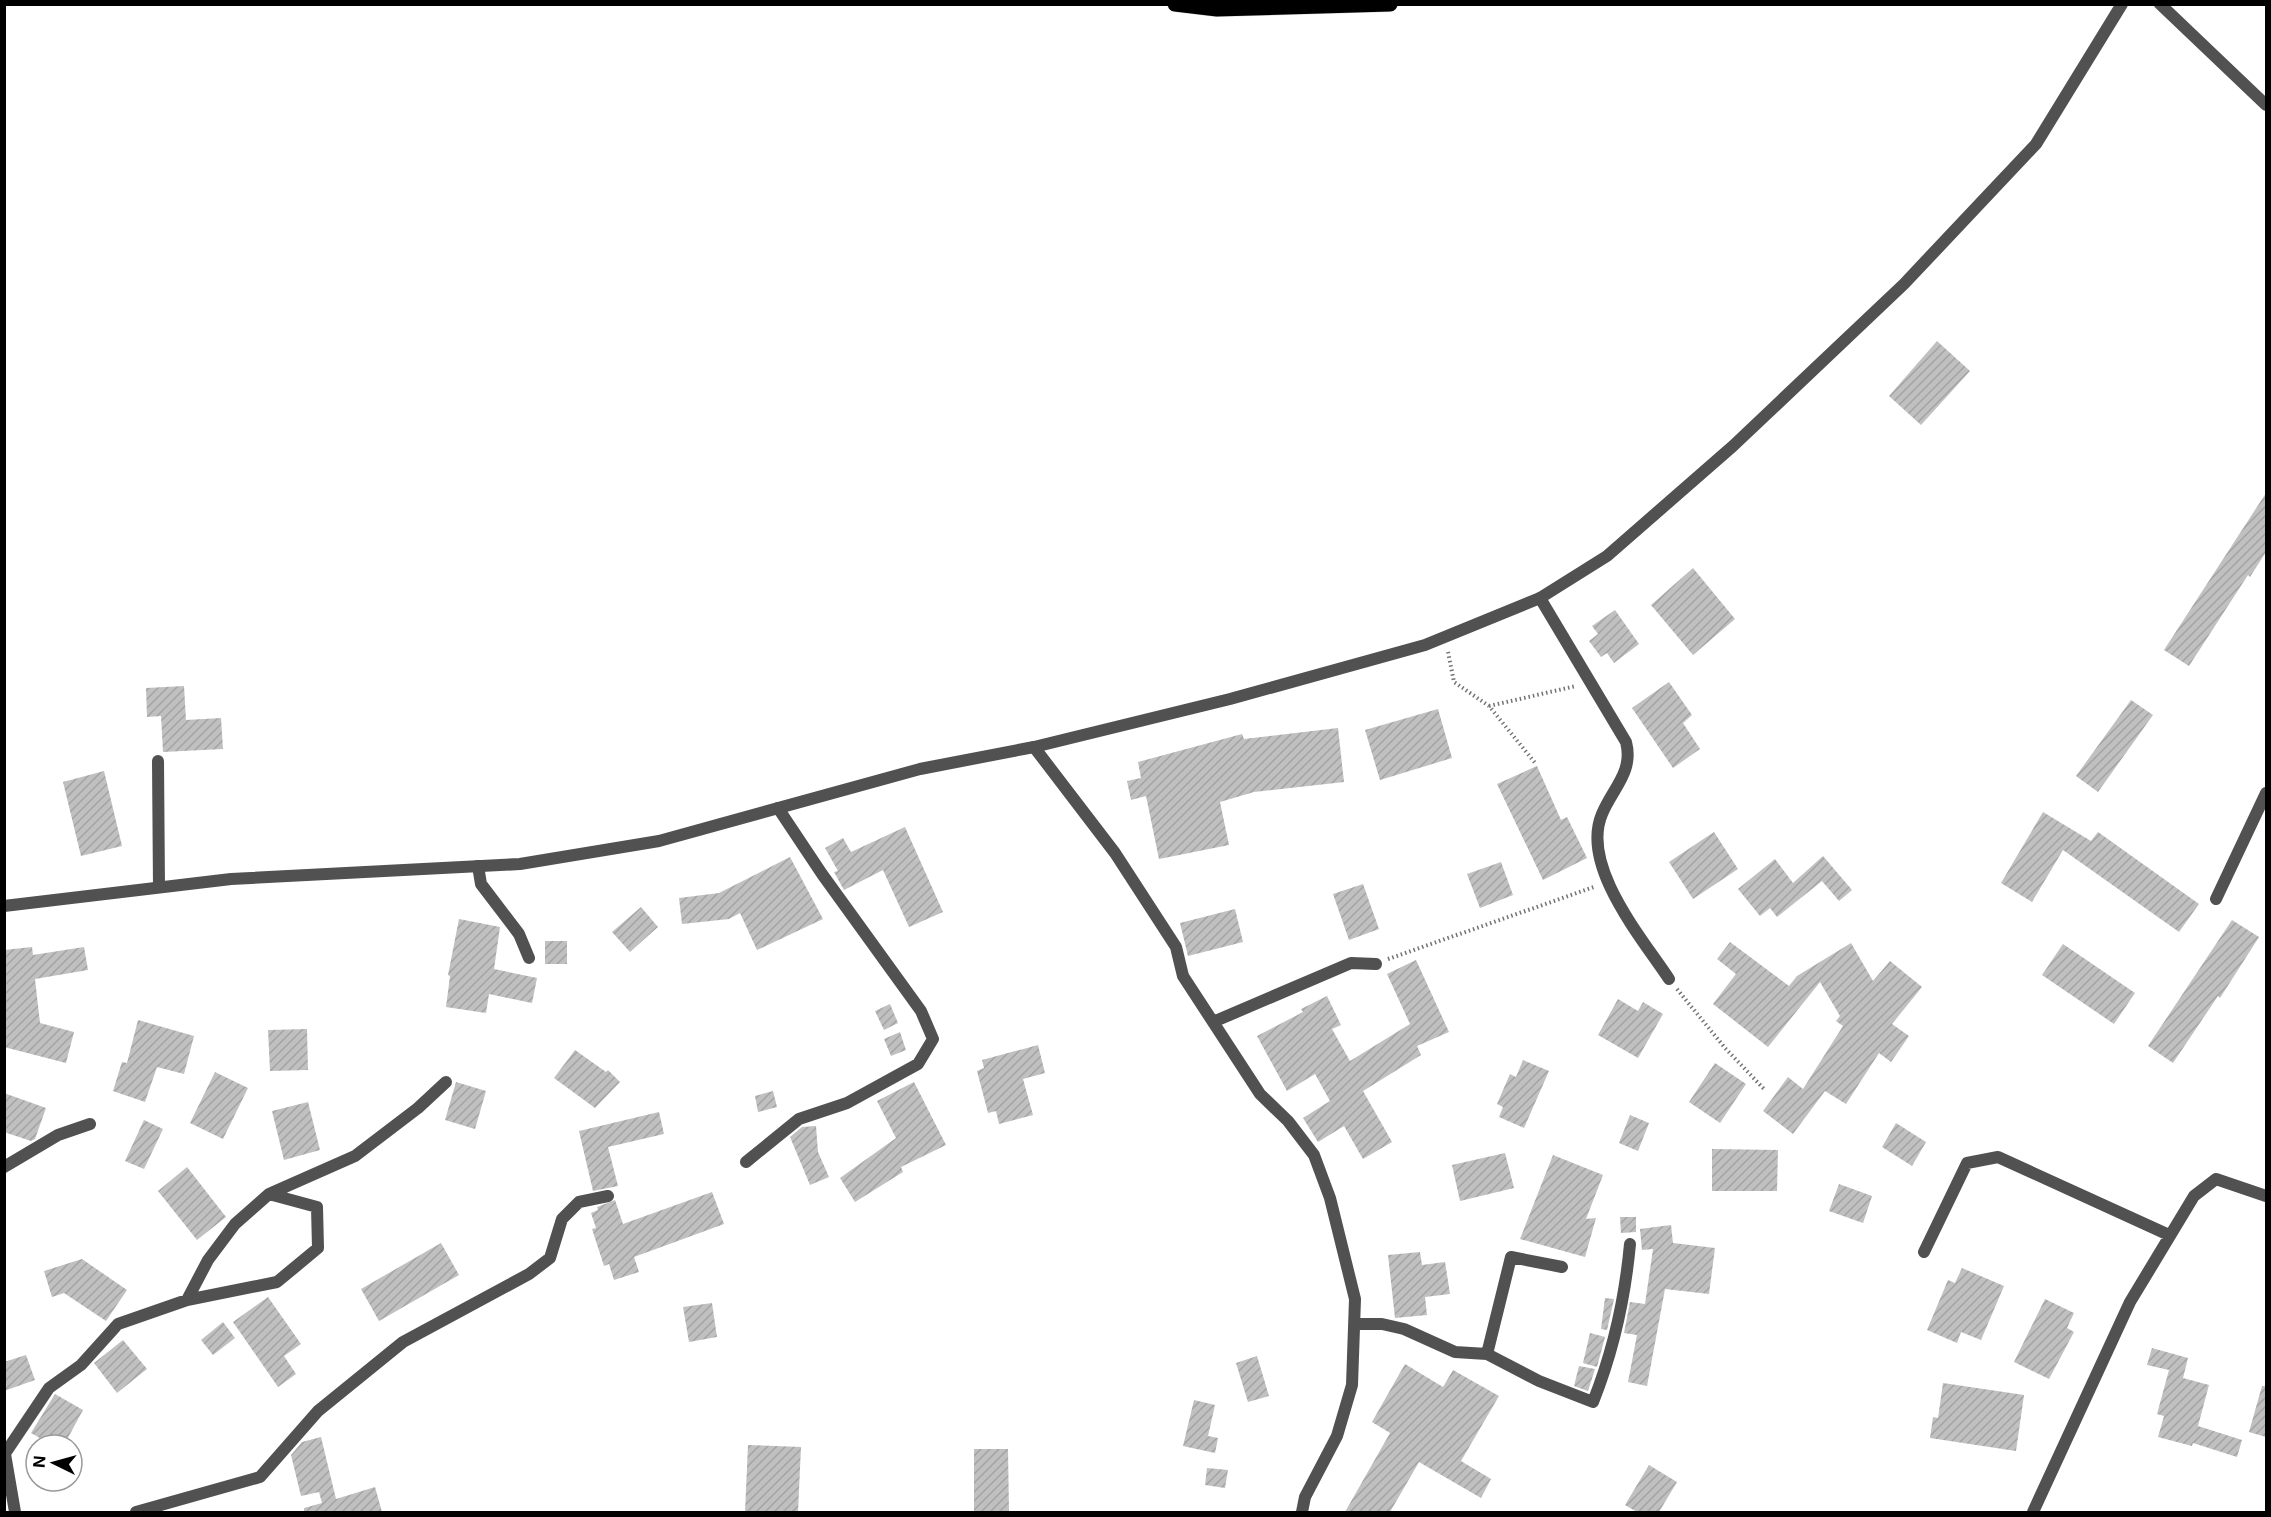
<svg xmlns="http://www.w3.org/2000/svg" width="2271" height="1517" viewBox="0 0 2271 1517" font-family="Inter,sans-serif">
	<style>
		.building { fill: url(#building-hatch) }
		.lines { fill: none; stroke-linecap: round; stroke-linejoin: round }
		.primary-casing { stroke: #dbdbdb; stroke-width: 16 }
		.path { stroke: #737373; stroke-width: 4; stroke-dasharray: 1.5 3; stroke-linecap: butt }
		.minor { stroke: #515151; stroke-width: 12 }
		.tertiary { stroke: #515151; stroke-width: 12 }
		.primary { stroke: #000; stroke-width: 15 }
	</style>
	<defs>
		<pattern id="building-hatch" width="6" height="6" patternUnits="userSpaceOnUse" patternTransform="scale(1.5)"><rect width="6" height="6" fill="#c0c0c0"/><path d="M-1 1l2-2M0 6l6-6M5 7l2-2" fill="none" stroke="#a3a3a3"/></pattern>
	</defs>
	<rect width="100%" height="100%" fill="#fff"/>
	<path class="building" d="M1937,341L1970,371L1921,425L1889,396Z
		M2266,493V552L2250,577L2248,575L2189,666L2164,650Z
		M1693,568L1735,619L1693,655L1651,605Z
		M1615,610L1639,644L1614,663L1607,653L1601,657L1589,641L1598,634L1592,626Z
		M1669,682L1692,715L1683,723L1700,749L1673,768L1632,708Z
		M184,686L186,720L221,718L223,749L163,752L161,716L147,717L146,688Z
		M2131,700L2153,715L2098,792L2076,776Z
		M1438,709L1452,758L1380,780L1365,730Z
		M1338,728L1344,782L1254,792L1220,802L1229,845L1159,859L1146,796L1131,800L1127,781L1141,778L1138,762L1242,734L1244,739Z
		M1537,766L1561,820L1567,817L1587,858L1543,880L1497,784Z
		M104,771L122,846L81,856L63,782Z
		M2043,812L2091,841L2098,832L2199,904L2179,932L2063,850L2032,902L2001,883Z
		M905,827L943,912L909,927L883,870L844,890L834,872L838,871L825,848L843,838L851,852Z
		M1714,832L1738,869L1693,899L1669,862Z
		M1823,856L1852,890L1839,901L1822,881L1777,917L1770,908L1760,916L1738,889L1775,859L1793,883Z
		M790,857L823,919L757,950L740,913L729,919L682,924L679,898L719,893Z
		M1501,862L1513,895L1480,908L1467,874Z
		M1363,884L1379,929L1349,940L1333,894Z
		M641,907L658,927L630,952L612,932Z
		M1235,909L1243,942L1188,956L1180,923Z
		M459,919L500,927L494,969L537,978L532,1003L489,994L486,1013L446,1007L450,976L448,975Z
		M2232,920L2259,937L2220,998L2218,996L2173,1063L2148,1046Z
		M545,941H567V964H545Z
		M1730,942L1789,986L1797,976L1851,943L1873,981L1890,961L1922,987L1892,1024L1909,1036L1891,1062L1879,1053L1846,1104L1825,1091L1793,1134L1763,1111L1788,1077L1803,1089L1843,1026L1836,1021L1840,1016L1820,982L1768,1047L1713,1004L1736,974L1717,959Z
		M2063,944L2135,993L2114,1024L2042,975Z
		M32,947L33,955L84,947L88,970L35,979L40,1023L74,1032L66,1063L4,1047V950Z
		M1416,960L1449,1032L1417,1046L1421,1055L1363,1091L1392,1142L1363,1159L1344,1126L1318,1142L1303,1118L1330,1101L1315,1074L1287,1091L1257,1036L1303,1012L1301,1009L1327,996L1341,1025L1332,1029L1350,1061L1410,1024L1387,974Z
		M1618,999L1638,1011L1643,1002L1663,1014L1638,1058L1598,1035Z
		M890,1004L898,1023L884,1030L875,1011Z
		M138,1020L194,1036L184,1074L157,1067L145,1102L113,1091L122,1062L127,1063Z
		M307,1029L308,1070L270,1071L268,1030Z
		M900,1032L906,1050L891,1056L884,1039Z
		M1038,1045L1045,1073L1023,1079L1033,1115L999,1124L996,1111L988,1113L977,1071L984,1068L982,1060Z
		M575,1050L606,1072L608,1070L620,1082L595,1108L554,1078Z
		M1523,1060L1549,1071L1524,1128L1499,1117L1503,1107L1497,1104L1510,1074L1516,1077Z
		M1715,1063L1746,1084L1720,1123L1689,1102Z
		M215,1072L248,1088L223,1139L190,1123Z
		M456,1082L486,1091L475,1129L445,1120Z
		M914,1082L946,1145L901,1167L903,1172L855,1202L840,1178L896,1138L877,1101Z
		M773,1091L777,1107L758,1112L755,1096Z
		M4,1093L46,1108L35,1139L31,1141L4,1132Z
		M308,1102L320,1150L284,1160L272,1111Z
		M659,1112L664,1134L608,1147L618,1186L593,1191L579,1131Z
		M1630,1115L1649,1123L1638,1151L1619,1143Z
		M144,1120L163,1129L144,1169L125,1161Z
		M1896,1123L1926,1142L1912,1166L1882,1147Z
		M816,1126L818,1152L829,1177L810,1185L790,1137L802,1127Z
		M1712,1149L1778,1150L1777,1191H1712Z
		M1505,1153L1514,1188L1460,1201L1452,1165Z
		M1553,1155L1603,1175L1586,1219L1596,1218L1585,1257L1520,1239Z
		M187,1167L226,1217L197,1240L158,1191Z
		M1839,1184L1872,1196L1863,1223L1829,1211Z
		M712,1192L724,1224L634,1257L639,1272L614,1280L609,1264L604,1266L592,1229L596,1228L591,1213L598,1210L597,1207L615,1200L623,1224Z
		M1620,1217H1636V1232L1621,1233Z
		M1671,1225L1673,1243L1715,1248L1709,1294L1665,1289L1647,1386L1628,1382L1637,1335L1624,1333L1630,1302L1645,1304L1653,1249L1642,1250L1640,1229Z
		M441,1243L459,1275L379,1321L361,1289Z
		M1420,1252L1422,1265L1445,1262L1450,1294L1425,1297L1427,1315L1395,1318L1388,1255Z
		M82,1259L127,1290L106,1321L64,1293L52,1297L44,1271Z
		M1962,1268L2004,1286L1981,1340L1961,1332L1957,1343L1927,1330L1948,1280L1955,1283Z
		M268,1297L301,1344L284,1356L296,1374L278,1387L233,1322Z
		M1605,1298L1614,1299L1607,1330L1601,1329Z
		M2045,1299L2074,1313L2067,1328L2074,1332L2049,1379L2014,1362Z
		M712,1303L717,1337L689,1342L683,1307Z
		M223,1322L235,1338L213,1355L201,1340Z
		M1590,1333L1605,1337L1597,1367L1583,1363Z
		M123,1340L147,1369L117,1393L94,1363Z
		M2152,1348L2188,1358L2183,1378L2209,1385L2198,1426L2242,1440L2237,1457L2193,1443L2192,1446L2158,1437L2164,1416L2157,1414L2169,1370L2147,1365Z
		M26,1355L35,1380L4,1391V1362Z
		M1257,1356L1269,1396L1248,1402L1236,1363Z
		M1405,1364L1443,1387L1453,1370L1499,1396L1461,1461L1491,1479L1481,1498L1419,1462L1390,1512H1345L1390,1433L1372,1422Z
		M1579,1366L1595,1369L1588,1391L1574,1386Z
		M1943,1383L2024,1395L2016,1451L1930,1438L1933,1417L1938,1418Z
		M2262,1386H2266V1437L2249,1432Z
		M55,1394L83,1410L64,1445H52L31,1433Z
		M1194,1400L1215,1405L1208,1436L1218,1438L1215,1453L1183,1446Z
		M321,1437L336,1499L375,1487L382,1512H304V1508L322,1503L319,1492L301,1496L291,1455L302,1442Z
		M748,1445L801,1447L798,1512H745Z
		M974,1449H1008L1009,1512H974Z
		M1649,1465L1677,1482L1659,1512H1637L1625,1505Z
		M1207,1468L1228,1470L1225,1488L1205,1485Z"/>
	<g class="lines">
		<defs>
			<path id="primary" d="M1175,4L1217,9L1390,4"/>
		</defs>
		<use href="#primary" class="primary-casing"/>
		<path class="path" d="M1448,652L1454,682L1489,706L1536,764
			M1489,706L1576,686
			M1388,959L1594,887
			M1677,989L1725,1048L1764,1089"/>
		<path class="minor" d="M2160,4L2266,105
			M1540,598L1626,742C1634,772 1612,789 1602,814C1580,866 1642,938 1669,979
			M1034,747L1115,853L1176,947L1183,976L1260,1094L1288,1121L1314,1155L1330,1198L1355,1299L1352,1385L1337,1436L1305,1497L1302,1512
			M158,761L159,887
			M478,866L481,884L519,934L529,958
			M2216,899L2266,793
			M1213,1022L1351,963L1376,964
			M746,1162L799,1119L847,1103L918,1064L933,1039L921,1011L822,874L778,808
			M4,1167L58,1135L90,1124
			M269,1194L355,1156L418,1108L446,1082
			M1924,1252L1967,1163L1998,1157L2169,1235
			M1354,1324H1382L1404,1329L1455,1352L1487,1354L1511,1257L1562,1267
			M1487,1354L1539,1381L1593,1402C1613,1352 1625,1298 1630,1244
			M5,1454L15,1512
			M4,1455L49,1388L81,1365L118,1324L187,1300L277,1282L318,1248L317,1207L269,1194L235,1224L208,1260L187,1300
			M136,1512L260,1477L318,1411L403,1342L529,1274L550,1258L562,1219L579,1202L608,1196
			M2033,1512L2130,1302L2194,1196L2216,1179L2266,1196"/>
		<path class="tertiary" d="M4,906L231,879L520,864L659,841L920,769L1034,747L1230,699L1425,645L1540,598L1607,556L1733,446L1904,284L2036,144L2122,4"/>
		<use href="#primary" class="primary"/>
	</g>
	<rect width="2271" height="1517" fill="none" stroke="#000000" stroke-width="12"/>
	<g transform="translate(54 1463) rotate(275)"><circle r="28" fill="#ffffff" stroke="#999999" stroke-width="1.5"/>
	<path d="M0-4.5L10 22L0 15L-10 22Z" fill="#000000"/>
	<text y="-9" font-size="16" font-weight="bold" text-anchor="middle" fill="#000000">N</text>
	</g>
</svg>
